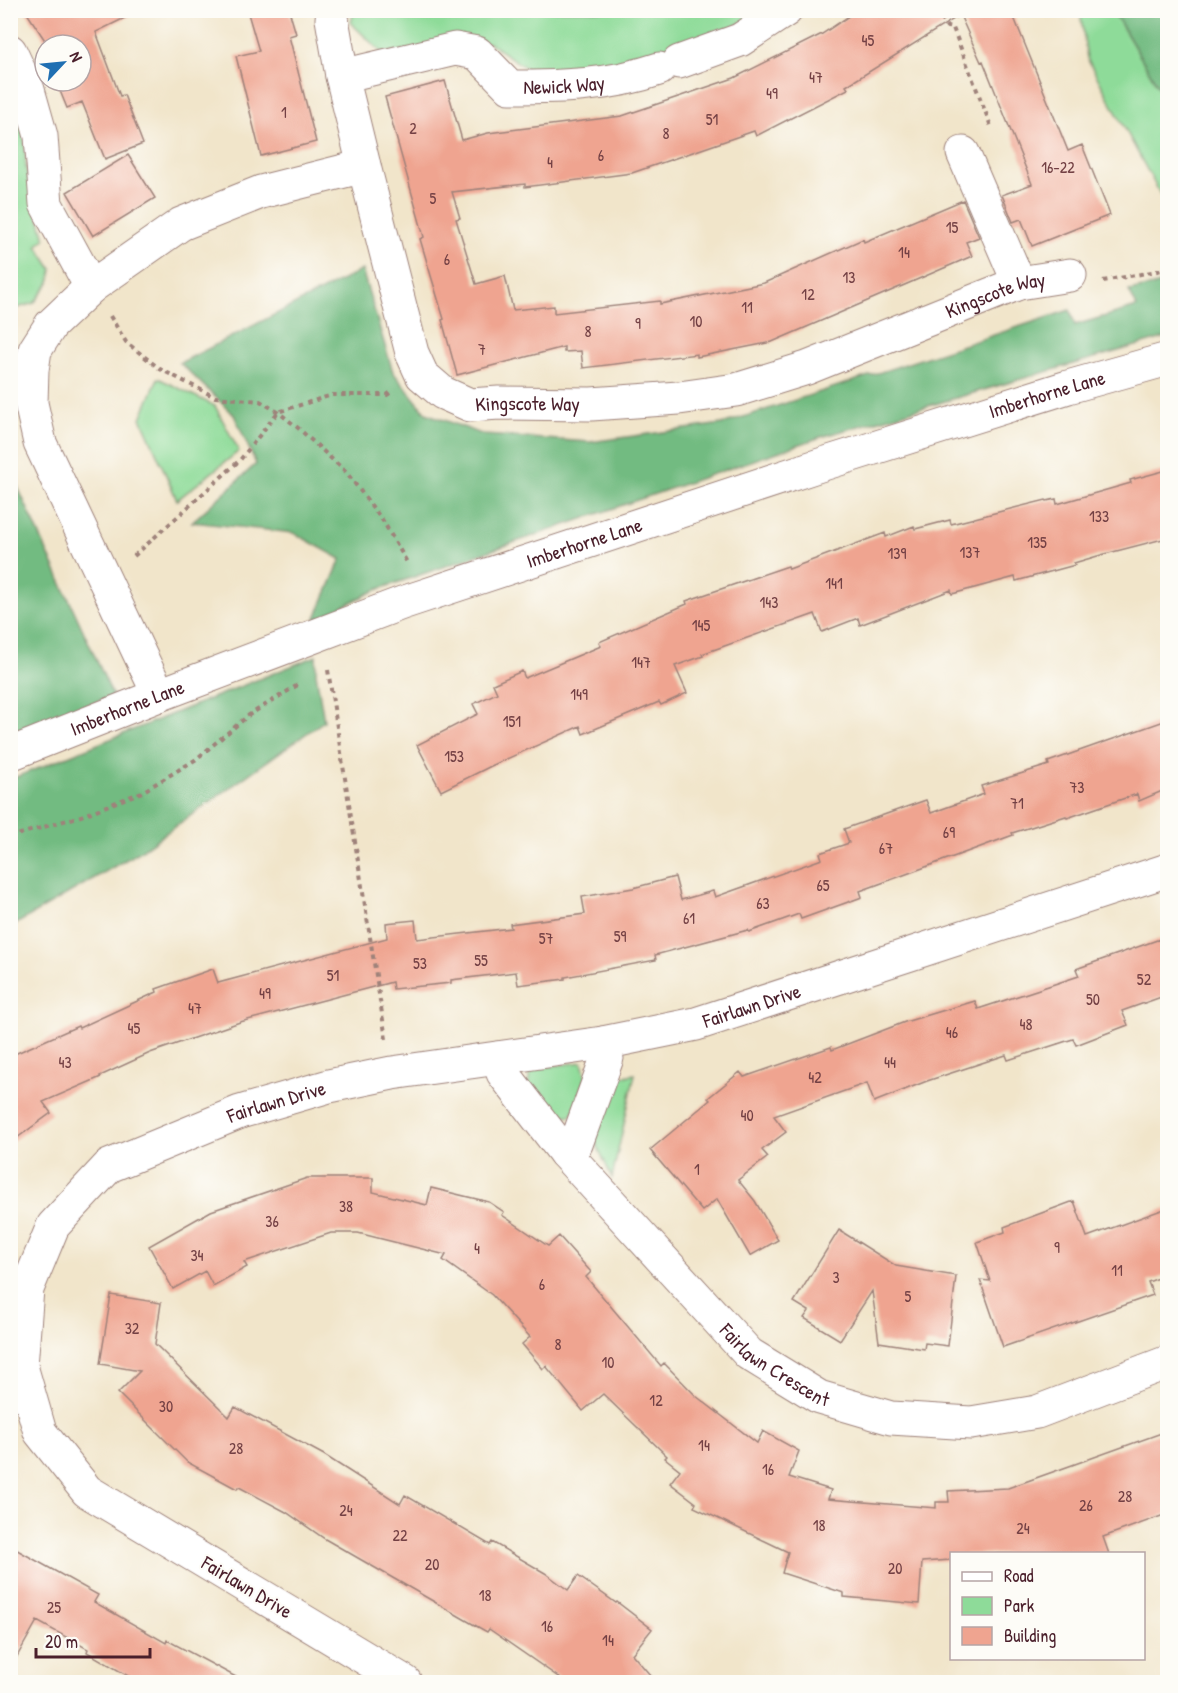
<svg xmlns="http://www.w3.org/2000/svg" width="1178" height="1693" viewBox="0 0 1178 1693" font-family="'Patrick Hand',sans-serif">
	<style>
		.green { fill: #8edb99; stroke: #6c7d62; stroke-width: 1.5 }
		.forest { fill: #72bb81; stroke: #5e6d56; stroke-width: 1.5 }
		.building { fill: #efa490 }
		.lines { fill: none; stroke-linecap: round; stroke-linejoin: round }
		.minor-casing { stroke: #9e827a; stroke-width: 35 }
		.path { stroke: #9e827a; stroke-width: 4; stroke-dasharray: 4.5 4.5; stroke-linecap: butt }
		.minor { stroke: #fff; stroke-width: 33 }
		.labels { text-anchor: middle; stroke-width: 4.5; stroke-linejoin: round; paint-order: stroke }
		.number-label { font-size: 16px; fill: #734044 }
		.street-label { font-size: 20px; fill: #4a1f2b; stroke: #fdfcf7 }
	</style>
	<rect width="100%" height="100%" fill="#fdfcf7"/>
	<filter id="ink" filterUnits="userSpaceOnUse"><feTurbulence type="fractalNoise" baseFrequency=".0167" numOctaves="2"/><feDisplacementMap in="SourceGraphic" scale="12" xChannelSelector="R" yChannelSelector="G"/><feConvolveMatrix kernelMatrix="1 2 1 2 8 2 1 2 1" color-interpolation-filters="sRGB"/></filter>
	<filter id="wash" filterUnits="userSpaceOnUse"><feTurbulence type="fractalNoise" baseFrequency=".008" numOctaves="4" result="noise"/><feDisplacementMap in="SourceGraphic" scale="24" xChannelSelector="R" yChannelSelector="G"/><feGaussianBlur stdDeviation="1.35" result="paint"/><feColorMatrix in="noise" values="0 0 0 0 0 0 0 0 0 0 0 0 0 0 0 0 0 1.4 0 .05"/><feComposite in="paint" operator="in"/></filter>
	<g filter="url(#wash)">
		<rect width="100%" height="100%" fill="#f1e5ca"/>
		<path class="green" d="M354,10L758,11L737,25L622,65L535,74L489,43L382,53L351,23Z
			M1080,11H1113L1167,101V207L1087,58Z
			M10,85L24,129L26,170L45,239L37,246L52,269L50,282L34,303L11,310Z
			M158,378L215,406L239,451L177,500L141,418Z
			M582,1062L586,1077L572,1115L555,1117L528,1088L530,1069Z
			M635,1074L612,1178L596,1143L598,1105L611,1079Z"/>
		<path class="forest" d="M1113,11H1167V101Z
			M362,270L393,372L426,413L484,435L590,442L722,424L1070,310L1075,325L1137,307L1129,291L1167,283V337L821,437L376,590L315,620L341,559L294,533L192,522L256,464L234,415L180,363Z
			M10,470L113,696L11,733H10Z
			M316,656V673L324,721L139,852L11,927V779Z"/>
		<g id="blocks">
			<path class="building" d="M25,10H141L96,32L120,96L124,95L143,144L105,159L82,102L67,108L56,81H81V45H48Z
				M247,10H289L296,34L289,36L316,142L261,156L236,56L259,51Z
				M858,10H1011L1068,151L1082,145L1110,215L1032,246L1021,219L1013,222L1002,195L1032,184L983,61L981,62L960,15L846,86L848,89L756,136L754,131L632,173L525,187V184L452,192L460,218L456,219L476,284L505,276L513,310L554,306V313L660,301V304L764,283L863,239L864,242L963,200L979,237L966,242L972,256L772,342L697,357V354L583,368L581,351L564,352V347L457,375L442,320L444,319L420,239L424,237L385,97L445,81L462,140L488,133L622,116L734,78L822,34Z
				M128,155L155,198L93,236L67,192Z
				M1167,470V538L1101,555L1074,563L1075,565L1016,581L1015,577L952,594L951,590L860,625L858,618L822,632L815,614L702,654L703,656L675,666L687,693L661,705L659,702L583,734L580,726L491,766L441,791L417,745L478,714L473,704L497,693L493,684L522,671L525,678L601,646L599,642L687,604L686,601L788,566L789,569L885,533L886,537L914,526L915,529L950,520L951,524L1046,500L1047,501L1056,499L1057,504L1131,483L1130,480Z
				M1167,720V789L1139,801L1137,794L1067,818L1066,816L1012,833L1013,835L860,891L862,897L801,919L799,914L749,932L748,930L655,955L656,960L565,977V979L518,985L516,972L451,980V983L393,989L392,982L240,1022L150,1053L100,1076L101,1077L43,1102L51,1113L10,1143V1056L78,1026L79,1028L157,992L156,989L213,969L218,983L387,938L386,923L415,920L417,939L511,928L510,924L585,914L582,897L633,888L675,877L681,900L713,891L715,897L822,859L820,853L849,843L844,829L926,800L931,813L984,794L981,786L1049,765L1048,762Z
				M1160,939L1167,961V995L1122,1011L1128,1025L1076,1045L1073,1039L1008,1060L1006,1055L927,1081L874,1102L867,1083L774,1116L786,1132L762,1150L768,1157L738,1180L755,1201L778,1240L750,1256L717,1199L702,1211L650,1150L710,1100L708,1098L740,1072L744,1077L831,1047L832,1050L905,1022L975,1001L978,1009L1079,976L1076,969Z
				M307,1178H373V1192L427,1205L431,1188L489,1202L504,1212L502,1215L548,1246L559,1236L591,1272L586,1277L661,1366L664,1363L696,1396L757,1443L763,1431L799,1451L789,1477L831,1490L828,1499L936,1508V1502H949L948,1491L1008,1488L1167,1431V1514L1103,1537L1109,1554H951V1560L922,1562L919,1604L844,1597V1593L782,1573L788,1552L694,1507L696,1503L670,1483L680,1470L665,1458L667,1456L603,1394L583,1411L546,1366L543,1369L522,1344L530,1337L492,1295L443,1260L446,1255L358,1233H331L244,1262L247,1267L213,1286L205,1271L173,1289L149,1246L211,1211Z
				M1074,1201L1087,1237L1167,1208V1275L1148,1282L1153,1295L1003,1347L980,1280L990,1281L977,1242L1005,1232L1004,1227Z
				M839,1230L896,1266L956,1276L948,1346L925,1343L924,1349L879,1342L872,1291L840,1340L804,1318L809,1311L794,1302Z
				M111,1295L161,1303L155,1344L229,1417L235,1407L324,1455L400,1504L405,1495L490,1545L492,1542L545,1573L568,1590L578,1576L616,1603L617,1602L652,1629L632,1654L657,1683H567L489,1629L487,1632L471,1623L325,1539L286,1512L239,1487L237,1489L187,1462L118,1393L140,1371L100,1364Z
				M10,1546L98,1595L94,1602L166,1643L167,1640L247,1683H140L87,1652L88,1649L37,1621L10,1669Z"/>
		</g>
	</g>
	<g filter="url(#ink)">
		<use href="#blocks" fill-opacity="0" stroke="#9e827a" stroke-width="1.5"/>
		<g class="lines">
			<defs>
				<g id="minor">
					<path d="M333,10L332,19L342,76L364,166"/>
					<path d="M10,51L28,90L41,136L46,204L91,287"/>
					<path d="M679,62L740,40L786,10"/>
					<path id="s1" d="M342,76L455,49L477,53L510,87C562,87 610,86 659,69"/>
					<path d="M963,153L1019,283"/>
					<path id="s2" d="M159,695L40,443L31,403L32,370L35,350L51,325L91,287L181,224L261,192L364,166L412,353L422,375L443,393L470,405L499,403L591,404L679,398L736,390L807,368L1019,283L1070,275"/>
					<path id="s3" d="M10,754L159,695L402,603L820,465L1068,387L1168,359"/>
					<path id="s4" d="M498,1058L503,1073L565,1153L749,1354L819,1397L891,1418L971,1423L1037,1412L1168,1362"/>
					<path d="M565,1153L576,1144L607,1058L603,1043"/>
					<path id="s5" d="M405,1682L87,1491L40,1432L21,1366L27,1289L53,1226L109,1166L240,1112L329,1086L392,1073L603,1043L696,1024L1168,870"/>
				</g>
			</defs>
			<use href="#minor" class="minor-casing"/>
			<path class="path" d="M936,10L947,27L953,28L992,129
				M1103,281L1168,269
				M110,316L126,342L160,369L215,397L260,401L278,412L297,427L346,472L383,521L408,564
				M134,556L240,460L278,412L332,395H387L390,393
				M328,670L386,1039
				M10,837L81,816L142,792L195,760L249,715L301,683"/>
			<use href="#minor" class="minor"/>
		</g>
	</g>
	<g class="labels">
		<g class="number-label">
			<text x="868" y="46">45</text>
			<text x="816" y="83">47</text>
			<text x="772" y="99">49</text>
			<text x="284" y="118">1</text>
			<text x="712" y="125">51</text>
			<text x="413" y="134">2</text>
			<text x="666" y="139">8</text>
			<text x="601" y="161">6</text>
			<text x="550" y="168">4</text>
			<text x="1058" y="173">16-22</text>
			<text x="433" y="204">5</text>
			<text x="952" y="233">15</text>
			<text x="904" y="258">14</text>
			<text x="447" y="265">6</text>
			<text x="849" y="283">13</text>
			<text x="808" y="300">12</text>
			<text x="747" y="313">11</text>
			<text x="696" y="327">10</text>
			<text x="638" y="329">9</text>
			<text x="588" y="337">8</text>
			<text x="482" y="355">7</text>
			<text x="1099" y="522">133</text>
			<text x="1037" y="548">135</text>
			<text x="970" y="558">137</text>
			<text x="897" y="559">139</text>
			<text x="834" y="589">141</text>
			<text x="769" y="608">143</text>
			<text x="701" y="631">145</text>
			<text x="641" y="668">147</text>
			<text x="579" y="700">149</text>
			<text x="512" y="727">151</text>
			<text x="454" y="762">153</text>
			<text x="1077" y="793">73</text>
			<text x="1017" y="809">71</text>
			<text x="949" y="838">69</text>
			<text x="886" y="854">67</text>
			<text x="823" y="891">65</text>
			<text x="763" y="909">63</text>
			<text x="689" y="924">61</text>
			<text x="620" y="942">59</text>
			<text x="546" y="944">57</text>
			<text x="481" y="966">55</text>
			<text x="420" y="969">53</text>
			<text x="333" y="981">51</text>
			<text x="1144" y="985">52</text>
			<text x="265" y="999">49</text>
			<text x="1093" y="1005">50</text>
			<text x="195" y="1014">47</text>
			<text x="1026" y="1030">48</text>
			<text x="134" y="1034">45</text>
			<text x="952" y="1038">46</text>
			<text x="65" y="1068">43</text>
			<text x="890" y="1068">44</text>
			<text x="815" y="1083">42</text>
			<text x="747" y="1121">40</text>
			<text x="697" y="1175">1</text>
			<text x="346" y="1212">38</text>
			<text x="272" y="1227">36</text>
			<text x="1057" y="1253">9</text>
			<text x="477" y="1254">4</text>
			<text x="197" y="1261">34</text>
			<text x="1117" y="1276">11</text>
			<text x="836" y="1283">3</text>
			<text x="542" y="1290">6</text>
			<text x="908" y="1302">5</text>
			<text x="132" y="1334">32</text>
			<text x="558" y="1350">8</text>
			<text x="608" y="1368">10</text>
			<text x="656" y="1406">12</text>
			<text x="166" y="1412">30</text>
			<text x="704" y="1451">14</text>
			<text x="236" y="1454">28</text>
			<text x="768" y="1475">16</text>
			<text x="1125" y="1502">28</text>
			<text x="1086" y="1511">26</text>
			<text x="346" y="1516">24</text>
			<text x="819" y="1531">18</text>
			<text x="1023" y="1534">24</text>
			<text x="400" y="1541">22</text>
			<text x="432" y="1570">20</text>
			<text x="895" y="1574">20</text>
			<text x="485" y="1601">18</text>
			<text x="54" y="1613">25</text>
			<text x="547" y="1632">16</text>
			<text x="608" y="1646">14</text>
		</g>
		<g class="street-label">
			<text dy="7" stroke="none"><textPath href="#s1" startOffset="240">Newick Way</textPath></text>
			<text dy="7" stroke="none"><textPath href="#s2" startOffset="1578">Kingscote Way</textPath></text>
			<text dy="7" stroke="none"><textPath href="#s3" startOffset="1098">Imberhorne Lane</textPath></text>
			<text dy="7" stroke="none"><textPath href="#s2" startOffset="1092">Kingscote Way</textPath></text>
			<text dy="7" stroke="none"><textPath href="#s3" startOffset="612">Imberhorne Lane</textPath></text>
			<text dy="7" stroke="none"><textPath href="#s3" startOffset="126">Imberhorne Lane</textPath></text>
			<text dy="7" stroke="none"><textPath href="#s5" startOffset="1408">Fairlawn Drive</textPath></text>
			<text dy="7" stroke="none"><textPath href="#s5" startOffset="922">Fairlawn Drive</textPath></text>
			<text dy="7" stroke="none"><textPath href="#s4" startOffset="417">Fairlawn Crescent</textPath></text>
			<text transform="translate(247 1587) rotate(31)" y="7">Fairlawn Drive</text>
		</g>
	</g>
	<rect width="1178" height="1693" fill="none" stroke="#fdfcf7" stroke-width="36"/>
	<rect x="950" y="1552" width="195" height="108" fill="#fdfcf7" stroke="#b5a4a5" stroke-width="1.5"/>
	<rect x="962" y="1572" width="30" height="9" fill="#ffffff" stroke="#b5a4a5" stroke-width="1.5"/>
	<text x="1004" y="1582" font-size="18" fill="#4a1f2b">Road</text>
	<rect x="962" y="1597" width="30" height="18" fill="#8edb99" stroke="#b5a4a5" stroke-width="1.5"/>
	<text x="1004" y="1612" font-size="18" fill="#4a1f2b">Park</text>
	<rect x="962" y="1627" width="30" height="18" fill="#efa490" stroke="#b5a4a5" stroke-width="1.5"/>
	<text x="1004" y="1642" font-size="18" fill="#4a1f2b">Building</text>
	<g transform="translate(63 63) rotate(64)"><circle r="28" fill="#fdfcf7" stroke="#b5a4a5" stroke-width="1.5"/>
	<path d="M0-4.5L10 22L0 15L-10 22Z" fill="#1f6fb2"/>
	<text y="-9" font-size="16" font-weight="bold" text-anchor="middle" fill="#4a1f2b">N</text>
	</g>
	<path d="M36 1648v9h114v-9" fill="none" stroke="#4a1f2b" stroke-width="3"/>
	<text x="45" y="1648" font-size="18" fill="#4a1f2b" stroke="#fdfcf7" stroke-width="4.5" paint-order="stroke">20 m</text>
</svg>
